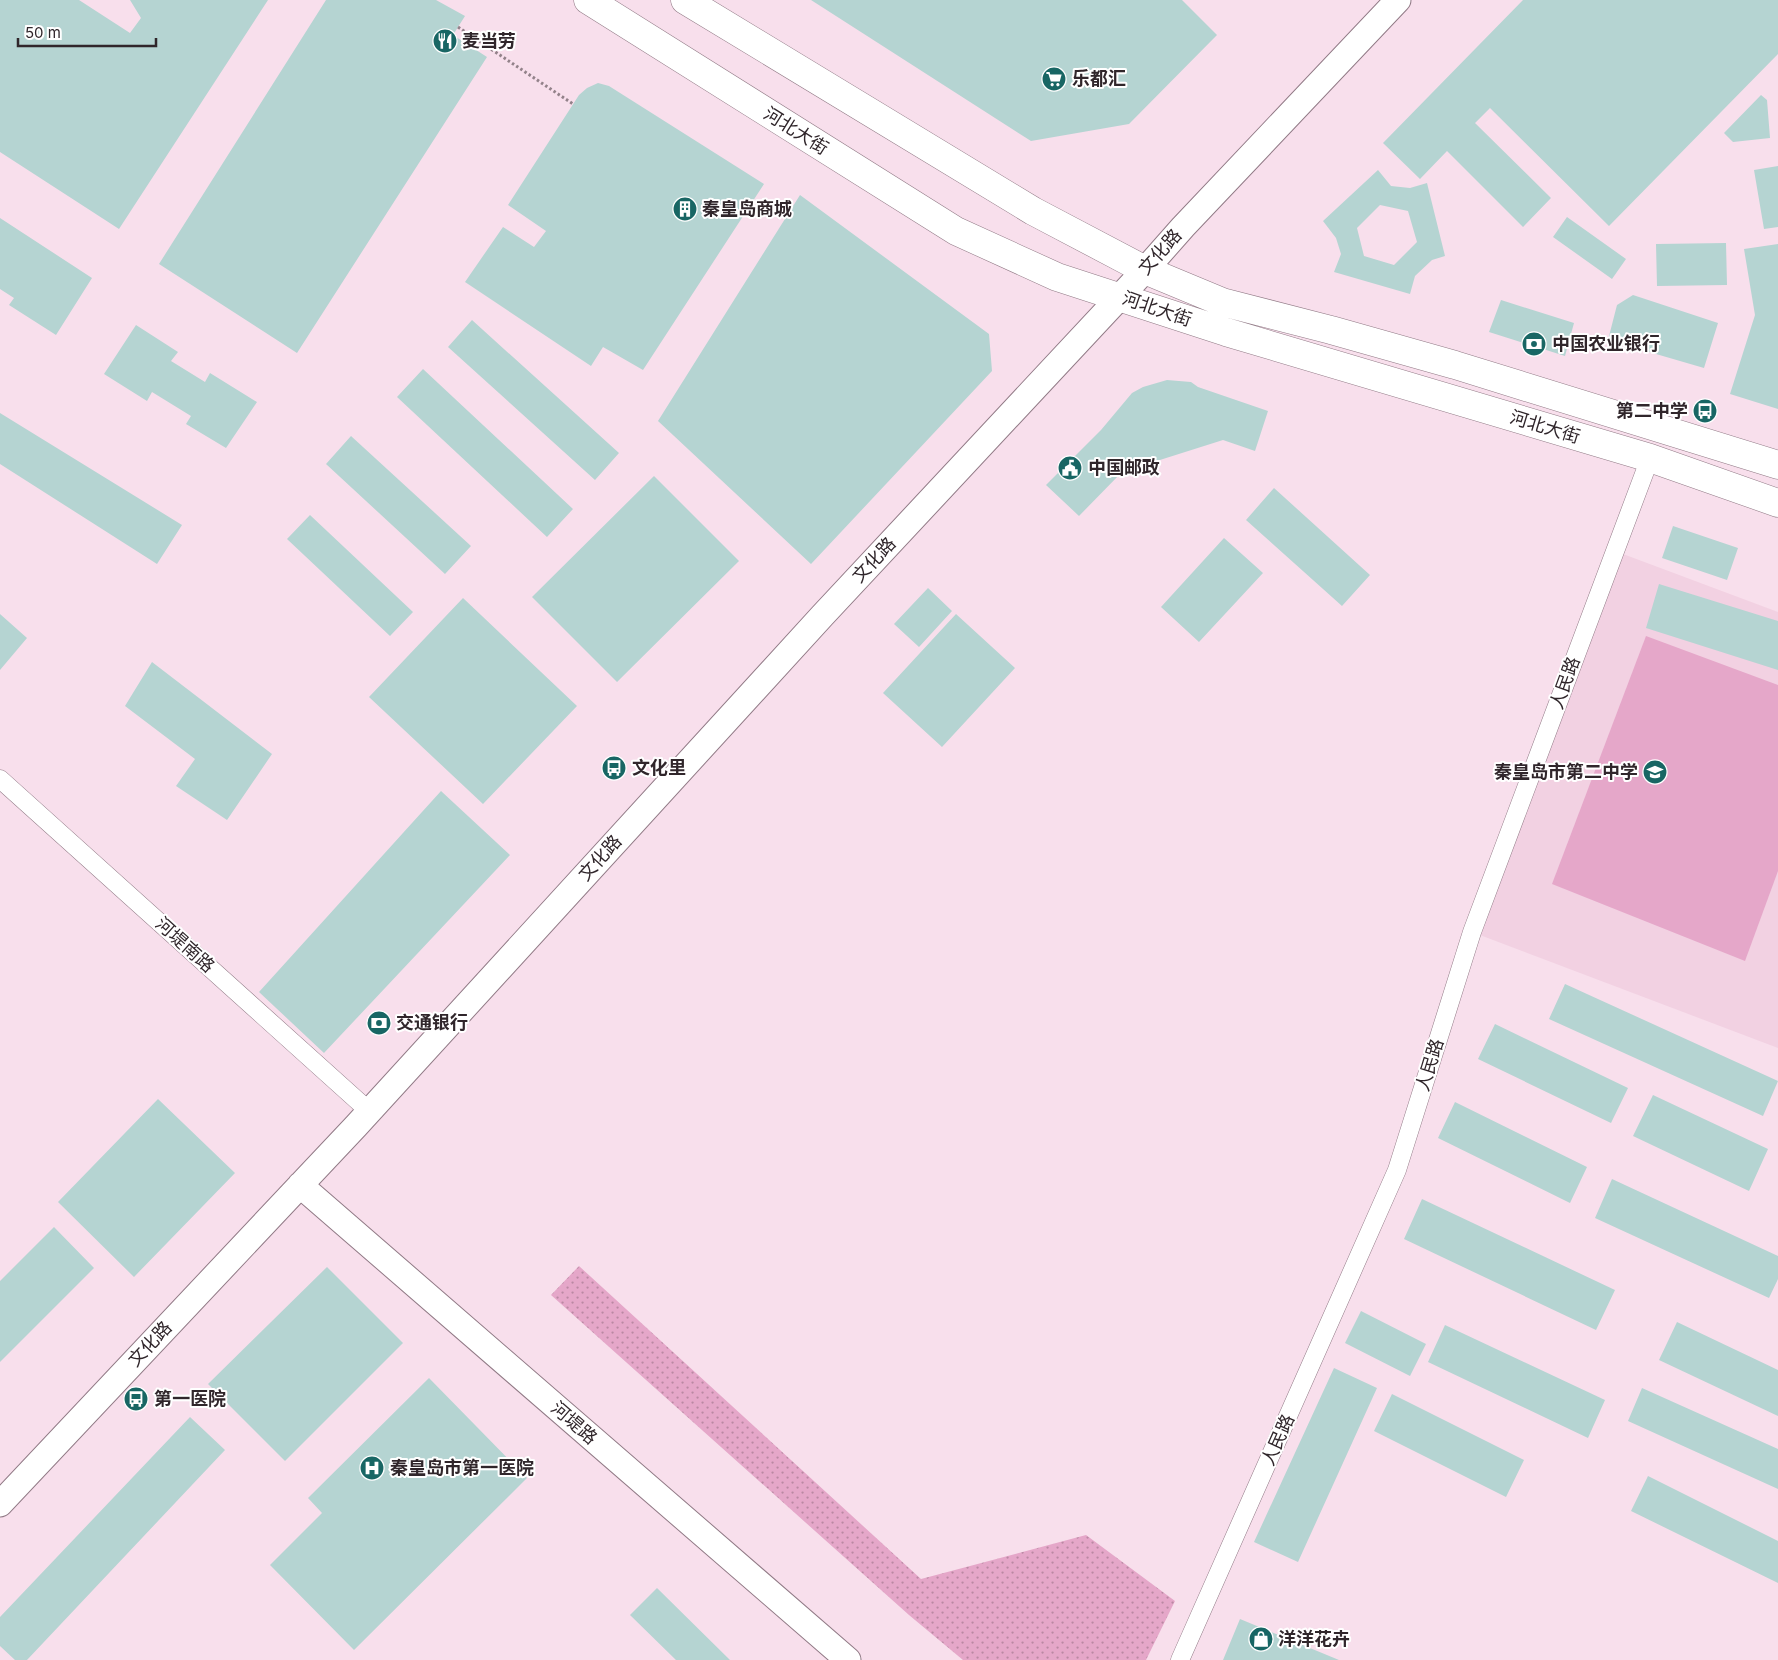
<svg xmlns="http://www.w3.org/2000/svg" width="1778" height="1660" viewBox="0 0 1778 1660" font-family="Inter,'Noto Sans SC',sans-serif">
	<style>
		.built { fill: #f2d1e2 }
		.grass { fill: #e5a7c9 }
		.park { fill: url(#park-dots) }
		.building { fill: #b5d4d2; fill-rule: evenodd }
		.lines { fill: none; stroke-linecap: round; stroke-linejoin: round }
		.street-casing { stroke: #917a86; stroke-width: 19 }
		.secondary-casing { stroke: #917a86; stroke-width: 27 }
		.primary-casing { stroke: #917a86; stroke-width: 29 }
		.path { stroke: #93828a; stroke-width: 3; stroke-dasharray: 2.5 2.5; stroke-linecap: butt }
		.street { stroke: #fff; stroke-width: 18 }
		.secondary { stroke: #fff; stroke-width: 25 }
		.primary { stroke: #fff; stroke-width: 28 }
		.labels { text-anchor: middle; stroke-width: 4; stroke-linejoin: round; paint-order: stroke }
		.poi-label { font-size: 18px; font-weight: bold; fill: #30262b; stroke: #fff; text-anchor: start }
		.street-label { font-size: 18px; fill: #30262b; stroke: #fff }
	</style>
	<defs>
		<pattern id="park-dots" width="8" height="8" patternUnits="userSpaceOnUse" patternTransform="scale(1.25)"><rect width="8" height="8" fill="#e5a7c9"/><path d="M2 2h.1M6 6h.1" fill="none" stroke="#ba88a3" stroke-width="1.8" stroke-linecap="round"/></pattern>
	</defs>
	<rect width="100%" height="100%" fill="#f8dfec"/>
	<path class="built" d="M1615,551L1778,612V1048L1472,932Z"/>
	<path class="grass" d="M1646,636L1778,685V871L1745,961L1552,884Z"/>
	<path class="park" d="M579,1266L921,1579L1086,1535L1175,1601L1146,1660H963L909,1615L551,1295Z"/>
	<path class="building" d="M0,0H79L130,33L141,18L130,0H268L119,229L0,152Z
		M326,0H436L465,16L453,35L487,57L297,353L159,264Z
		M811,0H1182L1217,35L1129,124L1031,141Z
		M1523,0H1778V54L1609,226L1490,108L1475,123L1551,198L1523,227L1447,151L1420,179L1383,143Z
		M598,83L609,86L764,184L643,370L603,347L591,366L465,282L503,227L534,247L546,231L508,205L579,95L587,88Z
		M1761,95L1767,100L1770,138L1733,142L1724,133Z
		M1778,166V227L1764,229L1754,170Z
		M1378,170L1391,186L1410,188L1427,183L1445,256L1432,260L1415,276L1410,294L1334,272L1341,254L1336,238L1323,221ZM1380,205L1408,211L1417,242L1394,265L1364,256L1357,228Z
		M800,195L989,334L992,371L811,564L658,421Z
		M1567,217L1626,259L1612,279L1553,237Z
		M0,218L92,278L56,335L9,305L14,298L0,289Z
		M1726,243L1727,285L1657,286L1656,244Z
		M1778,244V409L1730,394L1755,315L1744,249Z
		M1633,295L1718,323L1704,368L1608,340L1617,305Z
		M1501,300L1574,323L1565,356L1489,332Z
		M472,320L619,453L595,480L448,347Z
		M136,325L178,352L171,361L205,382L210,373L257,402L226,448L186,424L191,416L152,392L147,401L104,374Z
		M423,369L573,509L547,537L397,397Z
		M1167,380L1191,382L1198,387L1268,411L1255,451L1223,440L1122,472L1079,516L1046,485L1101,430L1132,393L1143,387Z
		M0,413L182,525L157,564L0,464Z
		M351,436L471,546L445,574L326,464Z
		M654,476L739,561L617,682L532,597Z
		M1274,488L1370,575L1342,606L1246,520Z
		M310,515L413,612L390,636L287,539Z
		M1673,526L1738,548L1727,580L1662,558Z
		M1224,538L1263,573L1199,642L1161,607Z
		M1659,584L1778,621V670L1646,628Z
		M928,588L952,611L919,647L894,624Z
		M463,598L577,706L483,804L369,697Z
		M0,614L27,638L0,670Z
		M956,614L1015,668L942,747L883,693Z
		M152,662L272,754L227,820L176,786L195,759L125,706Z
		M441,791L510,855L324,1053L259,992Z
		M1565,984L1778,1081L1763,1116L1549,1019Z
		M1495,1024L1628,1088L1611,1123L1478,1059Z
		M1653,1095L1768,1149L1749,1191L1633,1136Z
		M158,1099L235,1173L134,1277L58,1202Z
		M1455,1102L1587,1167L1570,1203L1438,1138Z
		M1612,1179L1778,1256V1279L1769,1298L1595,1218Z
		M1422,1199L1615,1290L1596,1330L1404,1239Z
		M54,1227L94,1268L0,1362V1281Z
		M327,1267L403,1343L285,1461L208,1384Z
		M1361,1311L1426,1344L1410,1376L1345,1343Z
		M1677,1322L1778,1370V1416L1659,1360Z
		M1445,1325L1605,1400L1588,1438L1428,1362Z
		M1334,1368L1377,1388L1298,1562L1254,1542Z
		M429,1378L527,1478L354,1650L270,1565L322,1513L308,1498Z
		M1642,1388L1778,1449V1489L1628,1421Z
		M1392,1394L1524,1460L1506,1497L1374,1431Z
		M190,1417L225,1450L27,1660H15L0,1646V1617Z
		M1648,1476L1778,1541V1583L1631,1511Z
		M657,1588L730,1660H676L630,1615Z
		M1240,1619L1339,1660H1223Z"/>
	<g class="lines">
		<defs>
			<path id="street" d="M0,779L369,1111
				M1180,1660L1397,1170L1472,932L1650,458"/>
			<path id="secondary" d="M300,1185L848,1660
				M0,1504L356,1126L822,616L1145,270L1183,227L1398,0"/>
			<path id="primary" d="M588,0L956,231L1057,277L1226,332L1650,458L1778,503
				M685,0L1033,211L1145,270L1222,302L1331,330L1455,365L1778,465"/>
		</defs>
		<use href="#street" class="street-casing"/>
		<use href="#secondary" class="secondary-casing"/>
		<use href="#primary" class="primary-casing"/>
		<path class="path" d="M458,27L573,104"/>
		<use href="#street" class="street"/>
		<use href="#secondary" class="secondary"/>
		<use href="#primary" class="primary"/>
	</g>
	<defs>
		<symbol id="restaurant-disc" viewBox="-11 -11 22 22"><circle r="9.5" fill="#186664" stroke="#fff"/><path d="M-5-6h1v4h1v-4h1v4h1v-4h1v5L-1.5 .5V6h-2V.5L-5-1ZM5-6V6H3V1.5H1.5Q1.5-4 5-6Z" fill="#fff"/></symbol>
		<symbol id="supermarket-disc" viewBox="-11 -11 22 22"><circle r="9.5" fill="#186664" stroke="#fff"/><path d="M-6-5.5h2.5l.6 2H6L4.5 2H-2.5L-4.4-4H-6ZM-1.5 3.2a1.3 1.3 0 1 0 .1 0ZM3 3.2a1.3 1.3 0 1 0 .1 0Z" fill="#fff"/></symbol>
		<symbol id="building-disc" viewBox="-11 -11 22 22"><circle r="9.5" fill="#186664" stroke="#fff"/><path d="M-4-6H4V6H1V3H-1V6H-4ZM-2.5-4.3h1.7v1.8h-1.7ZM.8-4.3h1.7v1.8H.8ZM-2.5-1h1.7V.8h-1.7ZM.8-1h1.7V.8H.8Z" fill="#fff"/></symbol>
		<symbol id="bank-disc" viewBox="-11 -11 22 22"><circle r="9.5" fill="#186664" stroke="#fff"/><path d="M-6-4H6V4H-6ZM0-2.3a2.3 2.3 0 1 0 0 4.6a2.3 2.3 0 1 0 0-4.6Z" fill="#fff"/></symbol>
		<symbol id="bus-disc" viewBox="-11 -11 22 22"><circle r="9.5" fill="#186664" stroke="#fff"/><path d="M-5-6H5V4H4V6H2V4H-2V6H-4V4H-5ZM-3.5-4V0h7V-4ZM-3.5 1.2v1.5H-2V1.2ZM2 1.2v1.5H3.5V1.2Z" fill="#fff"/></symbol>
		<symbol id="civic-disc" viewBox="-11 -11 22 22"><circle r="9.5" fill="#186664" stroke="#fff"/><path d="M-.6-6.5H3V-4.5H.6V-3L4-1V1h2V6H-6V1h2V-1L-.6-3ZM-1.2 2.5V6h2.4V2.5Z" fill="#fff"/></symbol>
		<symbol id="school-disc" viewBox="-11 -11 22 22"><circle r="9.5" fill="#186664" stroke="#fff"/><path d="M0-5L7-2L0 1L-7-2ZM-4 1L0 2.5L4 1V4Q0 6-4 4Z" fill="#fff"/></symbol>
		<symbol id="hospital-disc" viewBox="-11 -11 22 22"><circle r="9.5" fill="#186664" stroke="#fff"/><path d="M-5-5h3v3.5h4V-5h3V5h-3V1.5h-4V5h-3Z" fill="#fff"/></symbol>
		<symbol id="shop-disc" viewBox="-11 -11 22 22"><circle r="9.5" fill="#186664" stroke="#fff"/><path d="M-5-2.5h2.3a2.7 3.5 0 0 1 5.4 0H5L5.5 6h-11ZM-1.5-2.5h3a1.5 2.3 0 0 0-3 0Z" fill="#fff"/></symbol>
	</defs>
	<g fill-rule="evenodd">
		<use href="#restaurant-disc" x="431" y="27" width="28" height="28"/>
		<use href="#supermarket-disc" x="1040" y="65" width="28" height="28"/>
		<use href="#building-disc" x="671" y="195" width="28" height="28"/>
		<use href="#bank-disc" x="1520" y="330" width="28" height="28"/>
		<use href="#bus-disc" x="1691" y="397" width="28" height="28"/>
		<use href="#civic-disc" x="1056" y="454" width="28" height="28"/>
		<use href="#bus-disc" x="600" y="754" width="28" height="28"/>
		<use href="#school-disc" x="1641" y="758" width="28" height="28"/>
		<use href="#bank-disc" x="365" y="1009" width="28" height="28"/>
		<use href="#bus-disc" x="122" y="1385" width="28" height="28"/>
		<use href="#hospital-disc" x="358" y="1454" width="28" height="28"/>
		<use href="#shop-disc" x="1247" y="1625" width="28" height="28"/>
	</g>
	<g class="labels">
		<g class="poi-label">
			<text x="462" y="47">麦当劳</text>
			<text x="1072" y="85">乐都汇</text>
			<text x="702" y="215">秦皇岛商城</text>
			<text x="1552" y="350">中国农业银行</text>
			<text x="1688" y="417" text-anchor="end">第二中学</text>
			<text x="1088" y="474">中国邮政</text>
			<text x="632" y="774">文化里</text>
			<text x="1638" y="778" text-anchor="end">秦皇岛市第二中学</text>
			<text x="396" y="1029">交通银行</text>
			<text x="154" y="1405">第一医院</text>
			<text x="390" y="1474">秦皇岛市第一医院</text>
			<text x="1278" y="1645">洋洋花卉</text>
		</g>
		<g class="street-label">
			<text transform="translate(796 131) rotate(32)" y="6">河北大街</text>
			<text transform="translate(1160 252) rotate(-48)" y="6">文化路</text>
			<text transform="translate(1157 309) rotate(19)" y="6">河北大街</text>
			<text transform="translate(1545 427) rotate(17)" y="6">河北大街</text>
			<text transform="translate(874 560) rotate(-47)" y="6">文化路</text>
			<text transform="translate(1565 683) rotate(-70)" y="6">人民路</text>
			<text transform="translate(600 858) rotate(-48)" y="6">文化路</text>
			<text transform="translate(185 945) rotate(42)" y="6">河堤南路</text>
			<text transform="translate(1430 1065) rotate(-73)" y="6">人民路</text>
			<text transform="translate(150 1344) rotate(-47)" y="6">文化路</text>
			<text transform="translate(574 1423) rotate(41)" y="6">河堤路</text>
			<text transform="translate(1278 1440) rotate(-66)" y="6">人民路</text>
		</g>
	</g>
	<path d="M18 38v8h138v-8" fill="none" stroke="#30262b" stroke-width="2.5"/>
	<text x="25" y="38" font-size="15" fill="#30262b" stroke="#ffffff" stroke-width="4" paint-order="stroke">50 m</text>
</svg>
